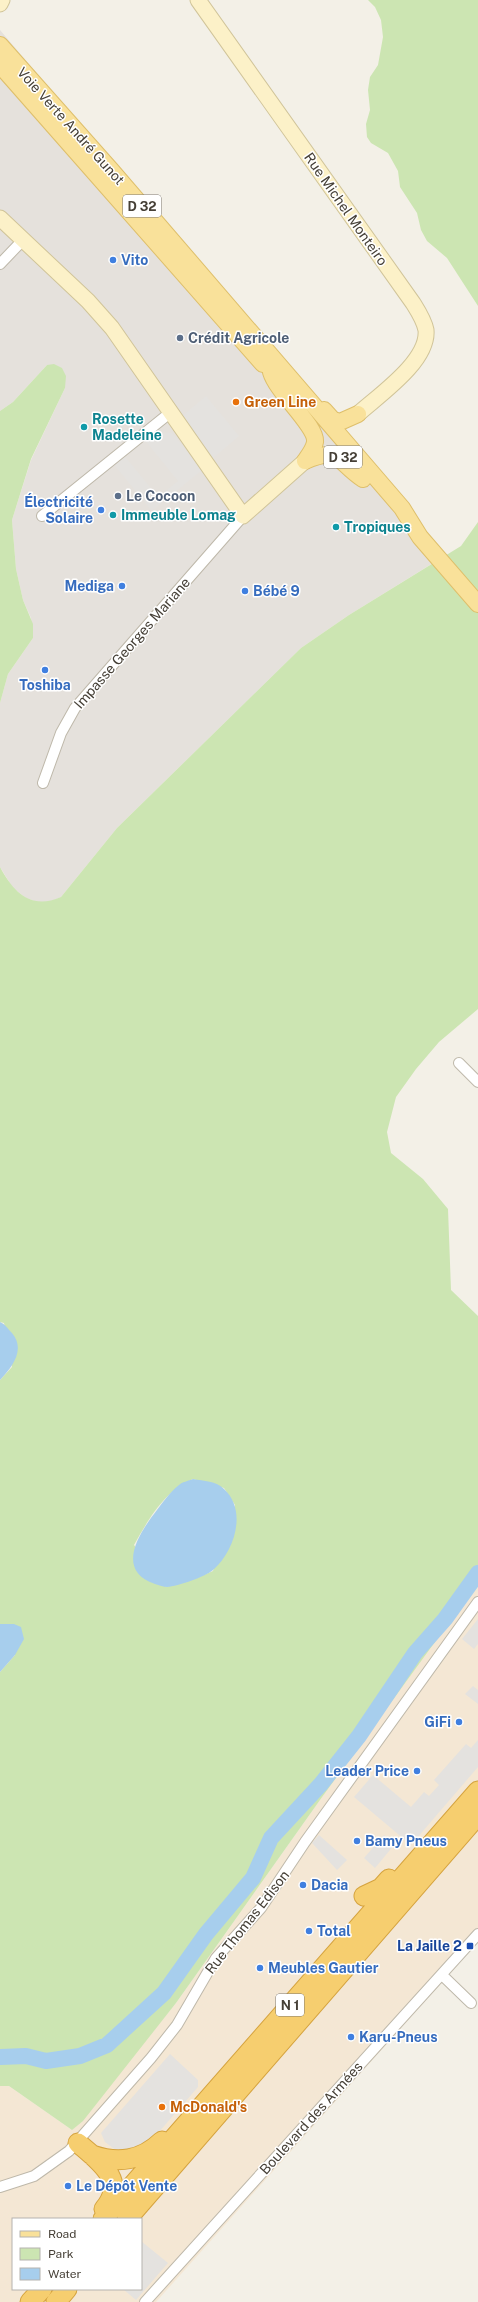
<svg xmlns="http://www.w3.org/2000/svg" width="478" height="2302" viewBox="0 0 478 2302" font-family="'Public Sans',sans-serif">
	<style>
		.commercial { fill: #f4e7d4; fill-rule: evenodd }
		.industrial { fill: #e5e1dc }
		.green { fill: #cce5b2; fill-rule: evenodd }
		.parking { fill: #e4e2df }
		.water { fill: #a7ceed }
		.lines { fill: none; stroke-linecap: round; stroke-linejoin: round }
		.river { stroke: #a7ceed; stroke-width: 16 }
		.street-casing { stroke: #beb8aa; stroke-width: 12 }
		.secondary-casing { stroke: #d0c499; stroke-width: 17 }
		.primary-casing { stroke: #debf6b; stroke-width: 18 }
		.highway-casing { stroke: #d5a33f; stroke-width: 21 }
		.street { stroke: #fff; stroke-width: 10 }
		.secondary { stroke: #fcf1c8; stroke-width: 15 }
		.primary { stroke: #f9e19a; stroke-width: 16 }
		.highway { stroke: #f6ce6f; stroke-width: 19 }
		.shop-dot { fill: #3f7fe0; stroke: #fff; stroke-width: 1.5 }
		.service-dot { fill: #5c6f8a; stroke: #fff; stroke-width: 1.5 }
		.food-dot { fill: #e8710a; stroke: #fff; stroke-width: 1.5 }
		.culture-dot { fill: #0f9aa8; stroke: #fff; stroke-width: 1.5 }
		.transit-dot { fill: #1a4fb4; stroke: #fff; stroke-width: 1.5 }
		.labels { text-anchor: middle; stroke-width: 3; stroke-linejoin: round; paint-order: stroke }
		.shield { fill: #fff; stroke: #7e7973; stroke-width: 1 }
		.shield-label { font-size: 13px; font-weight: bold; fill: #464037 }
		.street-label { font-size: 14px; fill: #464037; stroke: #fff }
		.shop-label { font-size: 14px; font-weight: bold; fill: #366cbe; stroke: #fff; text-anchor: start }
		.service-label { font-size: 14px; font-weight: bold; fill: #4e5e75; stroke: #fff; text-anchor: start }
		.food-label { font-size: 14px; font-weight: bold; fill: #c56008; stroke: #fff; text-anchor: start }
		.culture-label { font-size: 14px; font-weight: bold; fill: #0d838f; stroke: #fff; text-anchor: start }
		.transit-label { font-size: 14px; font-weight: bold; fill: #164399; stroke: #fff; text-anchor: end }
	</style>
	<rect width="100%" height="100%" fill="#f3f0e7"/>
	<path class="commercial" d="M478,1583V1942L156,2302H0V2086H9L72,2130L176,2003L320,1800ZM13,2219H141V2289H13Z"/>
	<path class="industrial" d="M0,30L446,555L349,615L301,648L117,828L61,897L50,902L40,903L26,898L13,888L0,867V703L8,674L33,638L31,618L23,600L16,569L12,520L31,460L65,388L47,365L13,402L0,411Z"/>
	<path class="green" d="M368,0H478V306L447,258L427,241L421,230L417,213L400,187L398,171L388,153L371,143L367,137L366,124L370,110L368,90L370,77L378,65L383,37L381,20L375,7Z
		M54,364L62,368L66,376L65,388L31,459L12,520L16,569L23,600L33,624V638L8,674L0,703V411L13,402L47,365Z
		M478,522V1009L439,1042L416,1069L396,1097L387,1132L391,1153L423,1179L448,1209L451,1290L478,1316V1583L320,1800L176,2003L83,2121L72,2130L9,2086H0V1672L15,1655L3,1624H0V1380L12,1367L4,1323L0,1322V867C14,893 31,910 61,897L117,828L301,648L349,615L461,546ZM193,1479L224,1488L235,1505L213,1571L194,1579L166,1587L134,1545C148,1520 165,1490 193,1479Z"/>
	<path class="parking" d="M206,396L239,436L212,459L179,419Z
		M152,432L172,433L202,470L152,511L112,462L122,453L158,497L178,481L144,439Z
		M478,1619V1644L474,1649L462,1639Z
		M473,1686L478,1690V1704L465,1694Z
		M478,1740V1767L411,1845L354,1797L373,1775L411,1807L424,1792L429,1796L439,1785L434,1780L466,1744L471,1748Z
		M319,1835L347,1860L337,1870L312,1843Z
		M384,1835L395,1844L375,1868L364,1858Z
		M170,2054L198,2080V2087L152,2140L144,2146L119,2152L113,2148L105,2142L101,2133Z
		M141,2241L168,2263L136,2300L123,2289H141Z"/>
	<path class="water" d="M0,1322C5,1324 8,1329 12,1333C26,1350 12,1367 0,1380Z
		M193,1479C204,1481 216,1481 224,1489C248,1511 234,1552 213,1570C205,1577 178,1586 167,1587C164,1587 159,1585 155,1584C114,1570 140,1532 157,1510C163,1502 170,1492 179,1485C182,1482 188,1481 193,1479Z
		M0,1624H14L21,1627L24,1639L15,1655L0,1672Z"/>
	<g class="lines">
		<path class="river" d="M0,2057L26,2056L46,2061L80,2056L107,2045L164,1993L206,1934L253,1878L271,1838L321,1784L359,1736L415,1653L445,1619L478,1573"/>
		<defs>
			<path id="street" d="M0,264L23,240
				M42,516L171,412
				M43,783L61,733L75,708L243,516
				M459,1063L478,1082
				M442,1975L471,2003
				M0,2187L34,2176L69,2151L151,2058L177,2025L216,1958L261,1908L305,1842L478,1602
				M145,2302L478,1934"/>
			<path id="secondary" d="M198,0L413,303C418,311 424,320 426,330C429,361 379,395 358,414
				M0,4L2,0
				M0,218L88,301L112,328L243,516L305,461"/>
			<path id="primary" d="M0,45L111,170L402,508L420,537L478,604
				M0,65L263,364
				M271,372C277,393 317,426 315,442C314,449 309,455 305,461
				M324,410L333,420L340,422L358,414
				M305,461C341,446 336,461 363,479"/>
			<path id="highway" d="M364,1896L381,1888L389,1879
				M78,2143C99,2161 128,2181 104,2209
				M92,2155C118,2164 141,2161 162,2141
				M103,2219L478,1791
				M127,2219L478,1815
				M30,2302L42,2289
				M56,2302L67,2289"/>
		</defs>
		<use href="#street" class="street-casing"/>
		<use href="#secondary" class="secondary-casing"/>
		<use href="#primary" class="primary-casing"/>
		<use href="#highway" class="highway-casing"/>
		<use href="#street" class="street"/>
		<use href="#secondary" class="secondary"/>
		<use href="#primary" class="primary"/>
		<use href="#highway" class="highway"/>
	</g>
	<g class="shop-dot">
		<circle cx="113" cy="260" r="4"/>
		<circle cx="101" cy="510" r="4"/>
		<circle cx="122" cy="586" r="4"/>
		<circle cx="245" cy="591" r="4"/>
		<circle cx="45" cy="670" r="4"/>
		<circle cx="459" cy="1722" r="4"/>
		<circle cx="417" cy="1771" r="4"/>
		<circle cx="357" cy="1841" r="4"/>
		<circle cx="303" cy="1885" r="4"/>
		<circle cx="309" cy="1931" r="4"/>
		<circle cx="260" cy="1968" r="4"/>
		<circle cx="351" cy="2037" r="4"/>
		<circle cx="68" cy="2186" r="4"/>
	</g>
	<g class="service-dot">
		<circle cx="180" cy="338" r="4"/>
		<circle cx="118" cy="496" r="4"/>
	</g>
	<g class="food-dot">
		<circle cx="236" cy="402" r="4"/>
		<circle cx="162" cy="2107" r="4"/>
	</g>
	<g class="culture-dot">
		<circle cx="84" cy="427" r="4"/>
		<circle cx="113" cy="515" r="4"/>
		<circle cx="336" cy="527" r="4"/>
	</g>
	<rect class="transit-dot" x="466" y="1942" width="8" height="8" rx="2"/>
	<g class="labels">
		<g class="shield">
			<rect x="123" y="195" width="38" height="22" rx="3"/>
			<rect x="324" y="446" width="38" height="22" rx="3"/>
			<rect x="276" y="1994" width="28" height="22" rx="3"/>
		</g>
		<g class="shield-label">
			<text x="142" y="211">D 32</text>
			<text x="343" y="462">D 32</text>
			<text x="290" y="2010">N 1</text>
		</g>
		<g class="street-label">
			<text transform="translate(71 126) rotate(48)" y="5">Voie Verte André Gunot</text>
			<text transform="translate(346 209) rotate(55)" y="5">Rue Michel Monteiro</text>
			<text transform="translate(132 643) rotate(-49)" y="5">Impasse Georges Mariane</text>
			<text transform="translate(247 1922) rotate(-52)" y="5">Rue Thomas Edison</text>
			<text transform="translate(311 2118) rotate(-48)" y="5">Boulevard des Armées</text>
		</g>
		<g class="shop-label">
			<text x="121" y="265">Vito</text>
			<text x="93" y="507" text-anchor="end">Électricité<tspan x="93" dy="16">Solaire</tspan></text>
			<text x="114" y="591" text-anchor="end">Mediga</text>
			<text x="253" y="596">Bébé 9</text>
			<text x="45" y="690" text-anchor="middle">Toshiba</text>
			<text x="451" y="1727" text-anchor="end">GiFi</text>
			<text x="409" y="1776" text-anchor="end">Leader Price</text>
			<text x="365" y="1846">Bamy Pneus</text>
			<text x="311" y="1890">Dacia</text>
			<text x="317" y="1936">Total</text>
			<text x="268" y="1973">Meubles Gautier</text>
			<text x="359" y="2042">Karu-Pneus</text>
			<text x="76" y="2191">Le Dépôt Vente</text>
		</g>
		<g class="service-label">
			<text x="188" y="343">Crédit Agricole</text>
			<text x="126" y="501">Le Cocoon</text>
		</g>
		<g class="food-label">
			<text x="244" y="407">Green Line</text>
			<text x="170" y="2112">McDonald's</text>
		</g>
		<g class="culture-label">
			<text x="92" y="424">Rosette<tspan x="92" dy="16">Madeleine</tspan></text>
			<text x="121" y="520">Immeuble Lomag</text>
			<text x="344" y="532">Tropiques</text>
		</g>
		<g class="transit-label">
			<text x="462" y="1951">La Jaille 2</text>
		</g>
	</g>
	<rect x="12" y="2218" width="130" height="72" fill="#ffffff" stroke="#b5b3af"/>
	<rect x="20" y="2231" width="20" height="6" fill="#f9e19a" stroke="#b5b3af"/>
	<text x="48" y="2238" font-size="12" fill="#464037">Road</text>
	<rect x="20" y="2248" width="20" height="12" fill="#cce5b2" stroke="#b5b3af"/>
	<text x="48" y="2258" font-size="12" fill="#464037">Park</text>
	<rect x="20" y="2268" width="20" height="12" fill="#a7ceed" stroke="#b5b3af"/>
	<text x="48" y="2278" font-size="12" fill="#464037">Water</text>
</svg>
